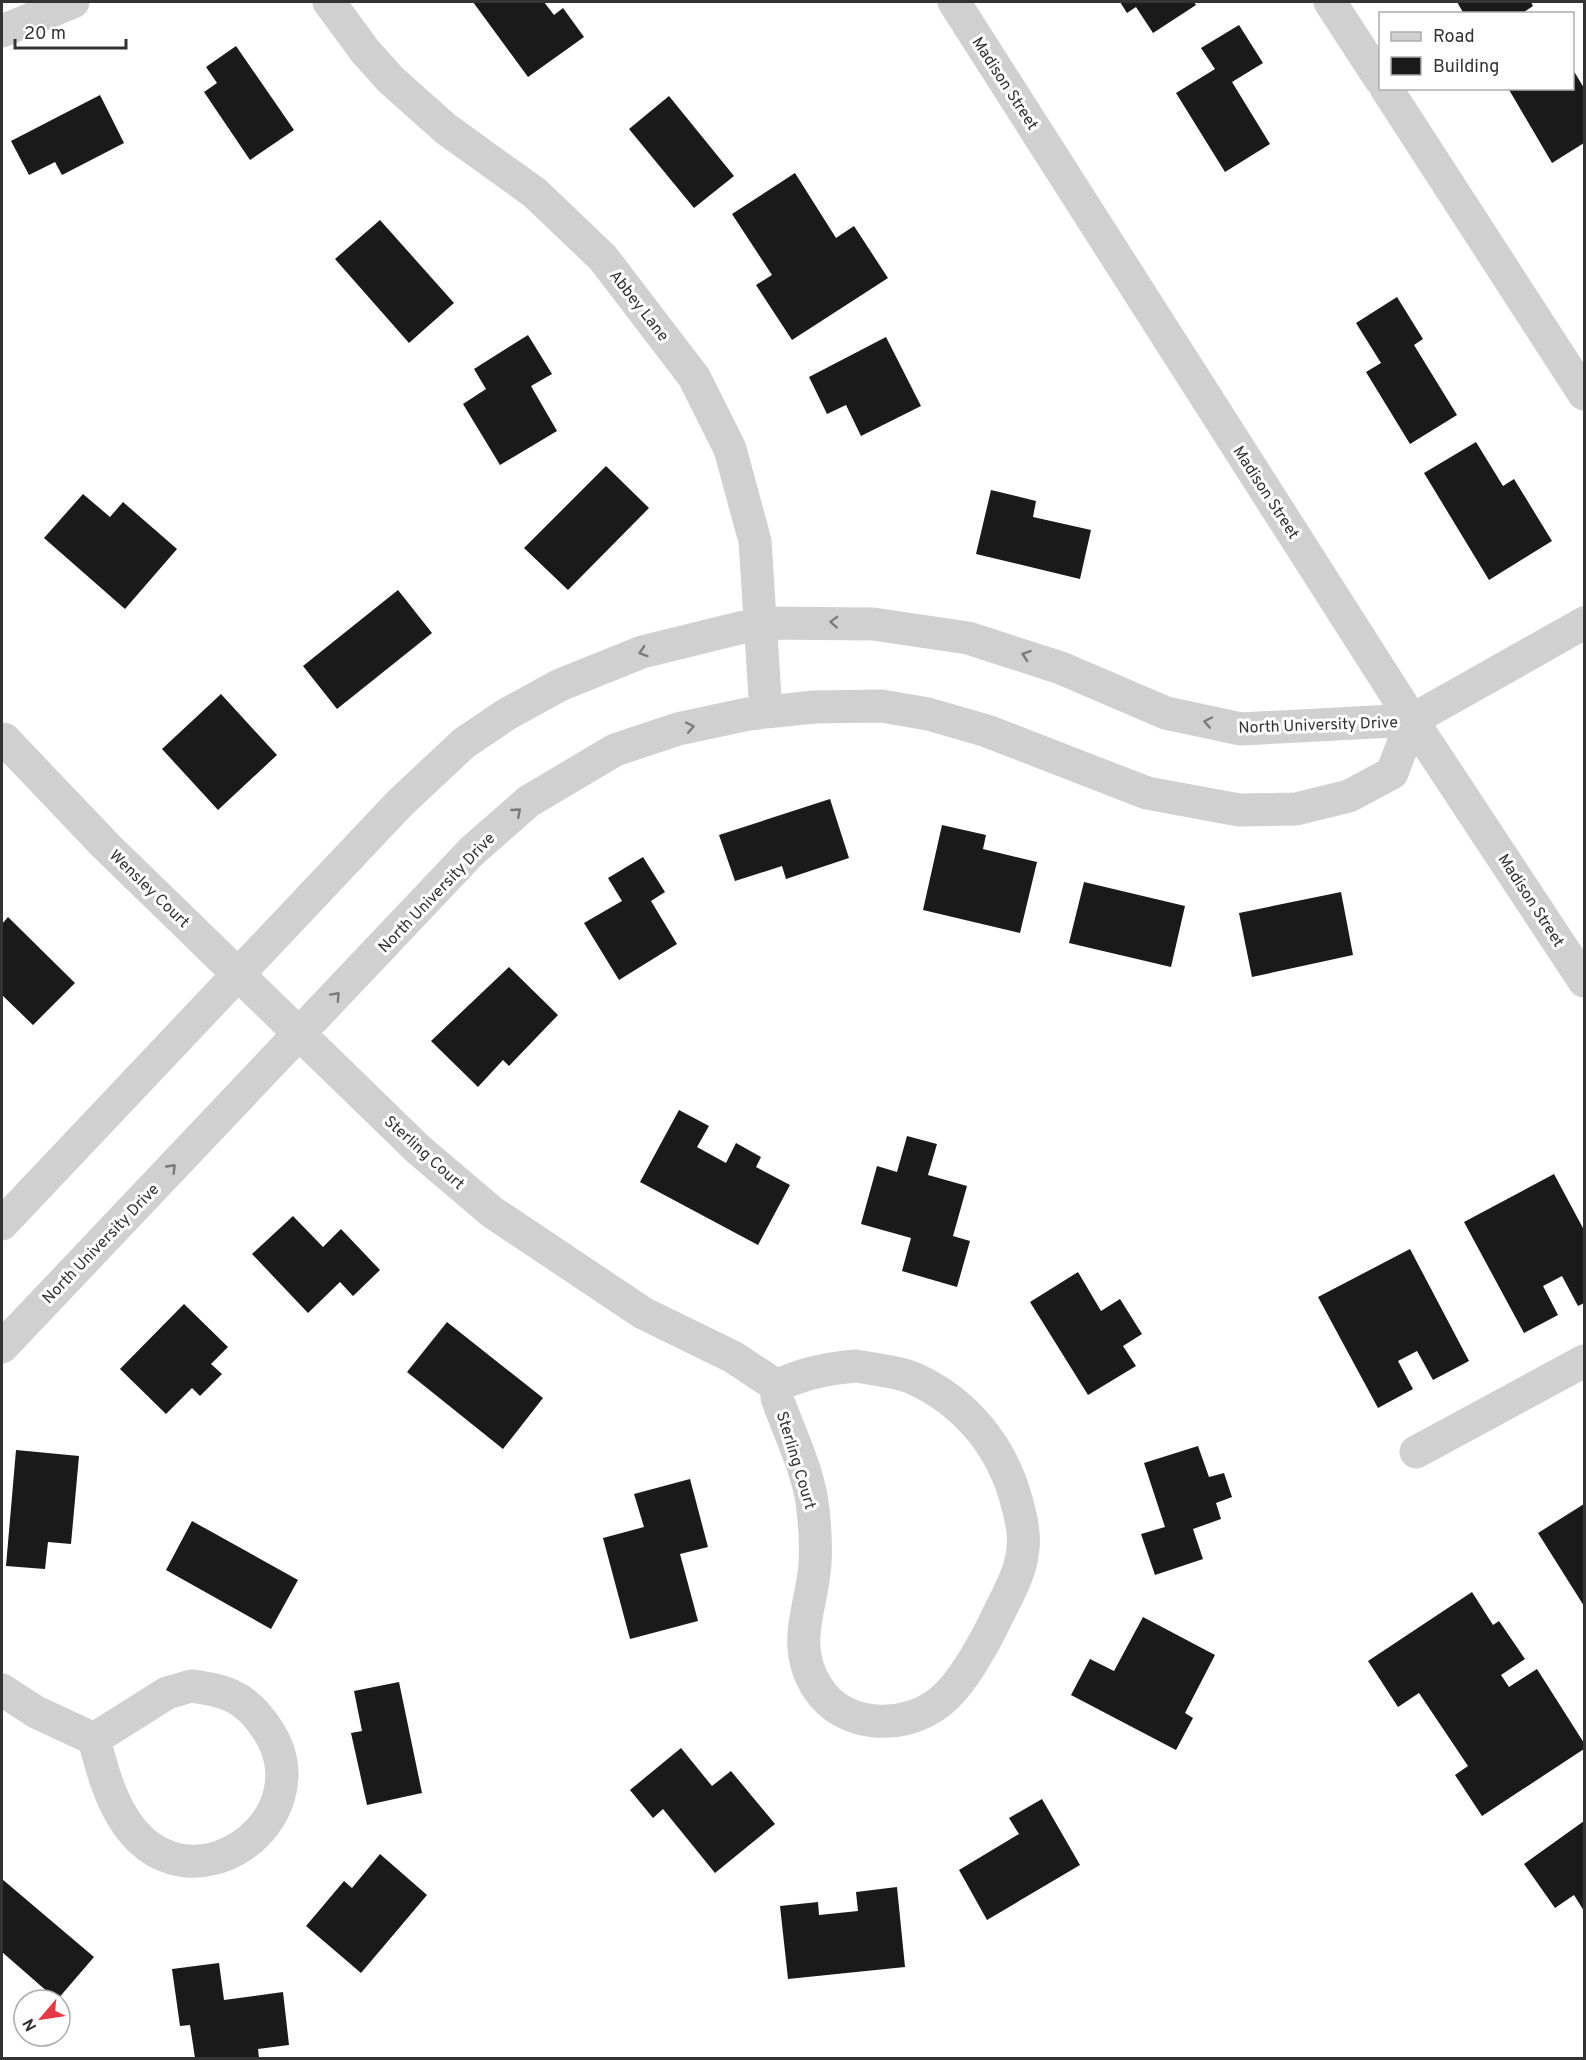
<svg xmlns="http://www.w3.org/2000/svg" width="1586" height="2060" viewBox="0 0 1586 2060" font-family="Overpass,sans-serif">
	<style>
		.building { fill: #1a1a1a }
		.lines { fill: none; stroke-linecap: round; stroke-linejoin: round }
		.minor { stroke: #d0d0d0; stroke-width: 33 }
		.oneway { stroke: #7a7a7a }
		.labels { text-anchor: middle; stroke-width: 6; stroke-linejoin: round; paint-order: stroke }
		.street-label { font-size: 16px; fill: #333; stroke: #fff }
	</style>
	<rect width="100%" height="100%" fill="#fff"/>
	<path class="building" d="M473,2H544L554,15L563,8L584,37L528,77Z
		M1120,2H1194L1196,5L1153,33L1136,7L1127,13Z
		M1457,2H1531L1533,6L1521,14H1464Z
		M1239,25L1263,63L1232,82L1270,144L1225,172L1176,93L1215,69L1201,48Z
		M236,46L294,130L250,160L204,92L217,83L206,67Z
		M1572,68L1584,88V143L1552,163L1508,88H1572Z
		M100,95L124,143L62,175L55,162L29,175L11,141Z
		M669,96L734,176L694,208L629,129Z
		M795,173L836,238L854,226L888,278L792,340L756,285L772,275L732,214Z
		M380,220L454,303L409,343L335,259Z
		M1397,297L1423,339L1414,345L1457,415L1410,444L1366,372L1381,363L1356,323Z
		M528,335L552,374L531,386L557,431L500,465L463,404L486,389L474,369Z
		M886,337L921,406L861,436L846,405L827,414L809,377Z
		M1476,442L1503,486L1514,479L1552,541L1489,580L1424,473Z
		M606,466L649,508L568,590L524,548Z
		M991,490L1036,501L1033,517L1091,530L1080,579L976,554Z
		M83,494L110,517L123,502L177,549L125,609L44,538Z
		M398,590L432,633L337,709L303,666Z
		M221,694L277,755L218,810L162,749Z
		M830,799L849,858L786,879L782,866L735,881L719,835Z
		M942,825L986,835L983,849L1037,862L1020,933L923,910Z
		M643,857L665,892L651,901L677,944L619,980L584,923L622,901L608,878Z
		M1084,882L1185,906L1171,967L1069,943Z
		M1341,892L1353,955L1252,977L1239,913Z
		M8,917L75,983L33,1025L2,995V924Z
		M509,967L558,1015L509,1066L503,1060L478,1087L431,1041Z
		M679,1110L709,1126L697,1147L726,1163L736,1143L761,1157L756,1167L790,1185L758,1245L640,1182Z
		M907,1136L937,1144L928,1175L967,1186L953,1236L970,1241L957,1287L902,1271L911,1238L861,1224L877,1166L897,1172Z
		M1554,1174L1584,1230V1303L1578,1306L1562,1276L1543,1286L1558,1315L1524,1333L1464,1222Z
		M293,1216L323,1247L341,1229L380,1270L353,1296L340,1282L308,1313L252,1254Z
		M1410,1249L1469,1361L1433,1380L1417,1351L1398,1361L1413,1389L1378,1408L1318,1297Z
		M1078,1272L1101,1311L1120,1299L1142,1334L1123,1346L1136,1366L1088,1395L1030,1302Z
		M184,1304L228,1347L211,1364L222,1374L200,1396L192,1388L166,1414L120,1369Z
		M447,1322L543,1398L503,1449L407,1372Z
		M1198,1446L1209,1477L1224,1473L1232,1497L1216,1503L1221,1519L1193,1529L1203,1559L1155,1575L1141,1534L1165,1527L1144,1463Z
		M16,1450L79,1456L71,1544L48,1542L45,1569L6,1566Z
		M690,1479L708,1547L680,1554L698,1621L630,1639L603,1538L644,1527L634,1494Z
		M1584,1504V1606L1538,1533Z
		M192,1521L298,1580L271,1629L166,1570Z
		M1472,1592L1493,1625L1499,1621L1525,1659L1501,1675L1509,1687L1537,1669L1584,1743V1749L1482,1816L1455,1775L1468,1766L1419,1693L1398,1707L1368,1661Z
		M1143,1617L1215,1655L1185,1713L1193,1718L1176,1750L1071,1695L1090,1659L1114,1671Z
		M399,1682L422,1793L367,1805L351,1733L362,1731L354,1691Z
		M681,1748L712,1786L731,1771L775,1824L715,1873L663,1809L653,1818L630,1790Z
		M1042,1799L1080,1865L987,1920L959,1870L1019,1834L1009,1818Z
		M1584,1821V1911L1574,1895L1555,1908L1524,1864Z
		M380,1854L427,1895L361,1973L306,1926L344,1881L352,1888Z
		M2,1879L94,1957L57,2000L2,1952Z
		M897,1887L905,1967L788,1979L780,1906L818,1902L819,1915L858,1911L856,1892Z
		M219,1963L224,2000L283,1992L289,2045L258,2049L259,2058H195L190,2025L180,2026L172,1969Z"/>
	<g class="lines">
		<path class="minor" d="M329,2L365,51L391,80L446,129L535,193L603,258L694,377L730,449L755,541L766,712
			M954,2L1412,720L1584,981
			M1330,2L1380,79
			M2,31L73,2
			M1386,88L1584,394
			M4,739L106,846L419,1150L492,1212L643,1313L733,1357L777,1386
			M2,1224L400,803L464,743L507,714L560,685L642,652L760,623L873,624L968,638L1061,668L1166,713L1241,729L1412,720L1584,623
			M2,1347L472,851L529,801L615,750L678,729L748,714L814,707L882,706L928,714L987,731L1147,793L1239,810L1296,809L1349,796L1392,773L1412,720
			M857,1366C875,1370 898,1371 915,1379C967,1403 1003,1448 1017,1503C1021,1517 1025,1533 1023,1548C1021,1574 1007,1596 996,1619C984,1644 962,1684 941,1701C905,1731 843,1729 817,1687C790,1644 812,1608 815,1564C816,1547 815,1527 813,1510C810,1474 789,1432 777,1398V1386C803,1373 828,1368 857,1366Z
			M1416,1452L1584,1361
			M191,1686C227,1690 247,1698 267,1729C328,1820 185,1922 122,1816C108,1793 101,1765 94,1739L167,1693Z
			M2,1690L36,1712L94,1739"/>
	</g>
	<defs><path id="oneway-chevron" d="M-2-3.5L2.5 0L-2 3.5" fill="none" stroke-width="1.6" stroke-linecap="round" stroke-linejoin="round" transform="scale(1.5)"/></defs>
	<g class="oneway">
		<use href="#oneway-chevron" transform="translate(834 622) rotate(-178)"/>
		<use href="#oneway-chevron" transform="translate(643 652) rotate(162)"/>
		<use href="#oneway-chevron" transform="translate(1026 655) rotate(-161)"/>
		<use href="#oneway-chevron" transform="translate(1208 722) rotate(-168)"/>
		<use href="#oneway-chevron" transform="translate(690 727) rotate(-12)"/>
		<use href="#oneway-chevron" transform="translate(517 812) rotate(-41)"/>
		<use href="#oneway-chevron" transform="translate(336 996) rotate(-47)"/>
		<use href="#oneway-chevron" transform="translate(172 1168) rotate(-46)"/>
	</g>
	<g class="labels">
		<g class="street-label">
			<text transform="translate(1006 83) rotate(57)" y="6">Madison Street</text>
			<text transform="translate(640 305) rotate(52)" y="6">Abbey Lane</text>
			<text transform="translate(1267 492) rotate(57)" y="6">Madison Street</text>
			<text transform="translate(1318 724) rotate(-2)" y="6">North University Drive</text>
			<text transform="translate(150 888) rotate(44)" y="6">Wensley Court</text>
			<text transform="translate(436 892) rotate(-46)" y="6">North University Drive</text>
			<text transform="translate(1532 900) rotate(57)" y="6">Madison Street</text>
			<text transform="translate(425 1152) rotate(42)" y="6">Sterling Court</text>
			<text transform="translate(100 1243) rotate(-46)" y="6">North University Drive</text>
			<text transform="translate(797 1460) rotate(73)" y="6">Sterling Court</text>
		</g>
	</g>
	<rect width="1586" height="2060" fill="none" stroke="#333333" stroke-width="6"/>
	<rect x="1379" y="12" width="195" height="78" fill="#ffffff" stroke="#adadad" stroke-width="1.5"/>
	<rect x="1391" y="32" width="30" height="9" fill="#d0d0d0" stroke="#adadad" stroke-width="1.5"/>
	<text x="1433" y="42" font-size="18" fill="#333333">Road</text>
	<rect x="1391" y="57" width="30" height="18" fill="#1a1a1a" stroke="#adadad" stroke-width="1.5"/>
	<text x="1433" y="72" font-size="18" fill="#333333">Building</text>
	<g transform="translate(42 2018) rotate(241)"><circle r="28" fill="#ffffff" stroke="#adadad" stroke-width="1.5"/>
	<path d="M0-4.5L10 22L0 15L-10 22Z" fill="#e63946"/>
	<text y="-9" font-size="16" font-weight="bold" text-anchor="middle" fill="#333333">N</text>
	</g>
	<path d="M15 39v9h111v-9" fill="none" stroke="#333333" stroke-width="3"/>
	<text x="24" y="39" font-size="18" fill="#333333" stroke="#ffffff" stroke-width="4.5" paint-order="stroke">20 m</text>
</svg>
